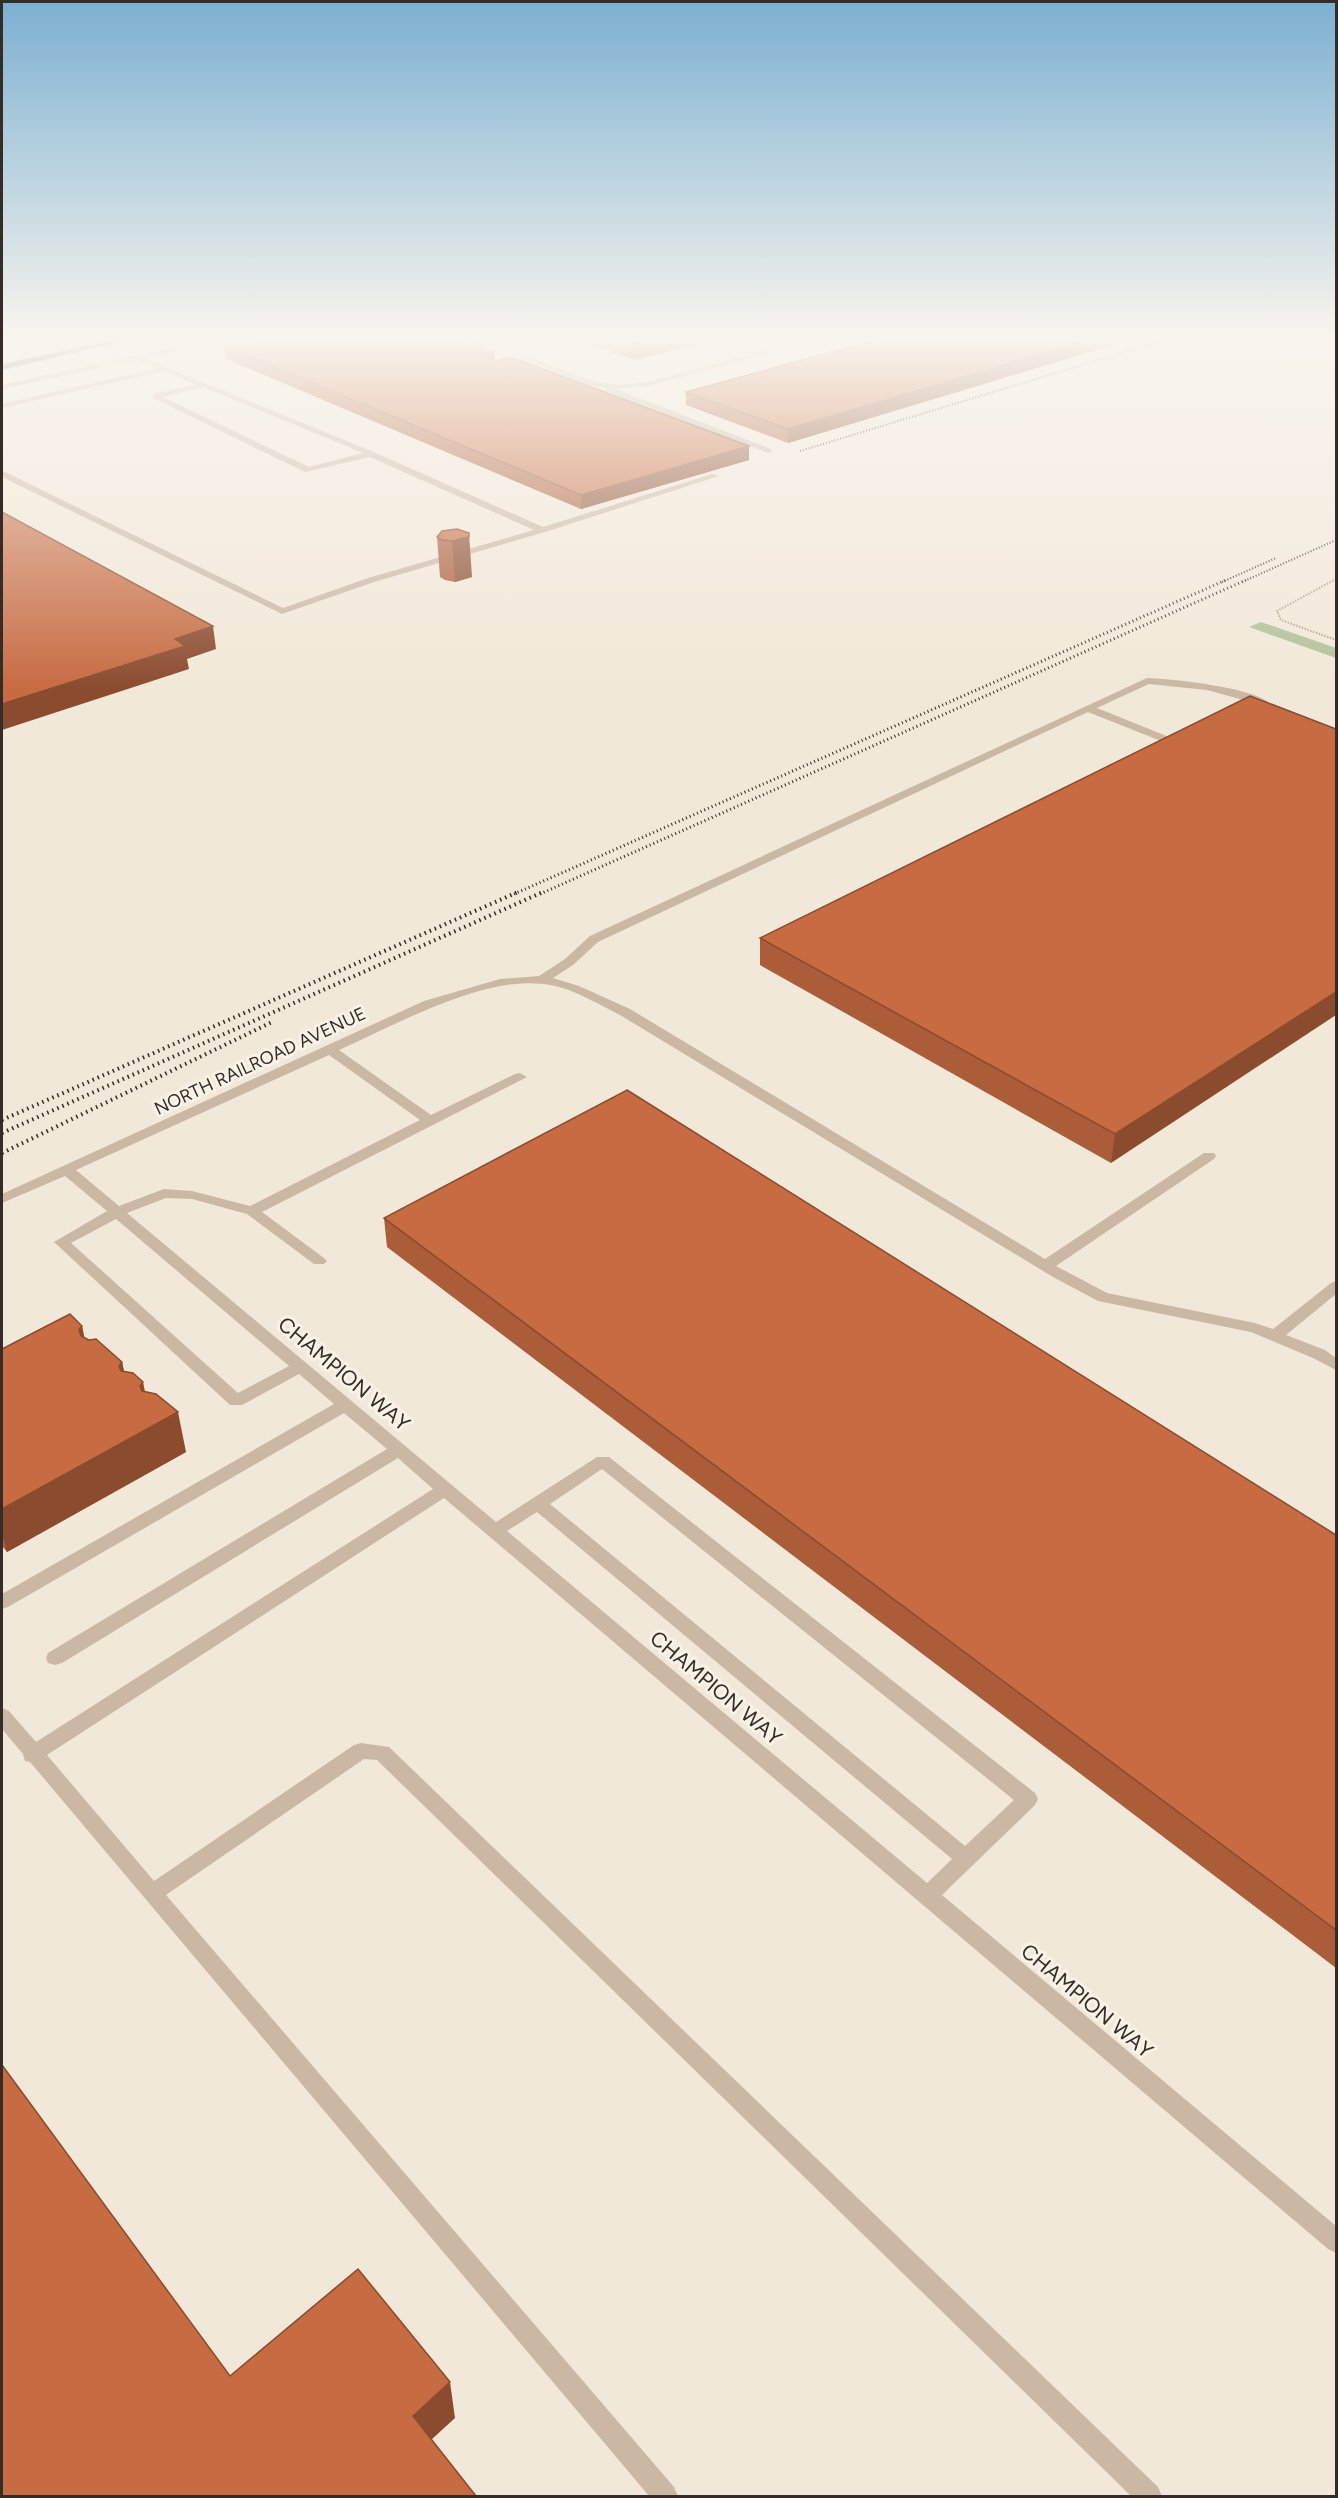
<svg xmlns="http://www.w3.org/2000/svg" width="1338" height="2498" viewBox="0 0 1338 2498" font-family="Figtree,sans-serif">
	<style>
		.green { fill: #b1c199 }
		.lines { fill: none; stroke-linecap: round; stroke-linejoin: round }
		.path { stroke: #b5a28f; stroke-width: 2; stroke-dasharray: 1.5 1.5; stroke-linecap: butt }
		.minor { fill: #cab8a5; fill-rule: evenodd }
		.highway { fill: #56473d; fill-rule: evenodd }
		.rail-far2 { stroke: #352c27; stroke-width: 2; stroke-dasharray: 1 2; stroke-linecap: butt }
		.rail-far1 { stroke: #352c27; stroke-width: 3; stroke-dasharray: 1 3; stroke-linecap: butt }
		.rail { stroke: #352c27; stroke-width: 4; stroke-dasharray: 1.5 4; stroke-linecap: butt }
		.wall { fill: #ab5c39 }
		.shaded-wall { fill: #8b4b2e }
		.building { fill: #c76b42; stroke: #8b4b2e; stroke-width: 1.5 }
		.labels { text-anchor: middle; stroke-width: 6; stroke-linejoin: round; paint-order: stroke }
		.street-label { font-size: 18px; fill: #352c27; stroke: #f9f2e6 }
		.near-street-label { font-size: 21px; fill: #352c27; stroke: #f9f2e6 }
	</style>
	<rect width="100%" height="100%" fill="#f2e8d9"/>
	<path class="green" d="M1261,622L1336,648V658L1249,627Z"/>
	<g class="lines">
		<path class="path" d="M1336,579L1277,611L1281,620L1336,640"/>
		<path class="minor" d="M206,340H218L144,358L369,450L543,527L712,474L719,476L545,532L374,582L282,614L2,477V472H5L283,608L368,578L534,530L370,457L305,472L153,398V394L196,385L164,371L2,408V404L157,368L136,360L2,389V385ZM203,387L363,453L309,467L163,397Z
			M476,340H486L596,382L620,385L648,382L805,340H816L648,386L615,389L771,449L772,451L768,453L606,391V388L592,386Z
			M1147,678C1174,679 1250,687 1270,703L1265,706L1207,690L1149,684L1097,708L1174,739V743H1166L1088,712L598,942L573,965L553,978L579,986L630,1009L1045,1259L1204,1153H1214L1216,1156L1214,1159L1056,1266L1107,1293L1255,1323L1273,1329L1331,1283L1336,1281V1294L1286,1335L1325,1350L1336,1358V1370L1313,1358L1251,1332L1098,1301L1053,1277L620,1015C596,1003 571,987 544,984C482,976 395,1025 339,1050L431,1115L515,1074L520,1073L527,1077L262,1212L324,1258L327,1261L324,1264H314L247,1214L192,1199L166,1198L127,1213L496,1522L597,1457H609L1035,1793L1038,1799L1035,1805L942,1895L1336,2226V2253L1328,2249L444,1498L47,1755L154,1881L354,1745L361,1743L389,1747L1158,2487L1162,2496H1131L377,1760L364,1759L166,1895L674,2487L678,2496H649L30,1762L25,1761L23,1754L2,1729V1708L9,1711L36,1742L433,1489L398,1458L62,1663L55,1665L48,1663L46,1658L48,1653L387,1449L344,1413L8,1607L2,1609V1594L334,1404L299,1374L242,1405H230L54,1242L107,1211L65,1176L2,1203V1194L424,1001L500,979L539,976L565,959L590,936ZM329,1055L420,1120L250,1206L192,1191L164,1189L119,1206L76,1170ZM116,1219L289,1366L238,1393L71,1243ZM602,1469L1014,1800L965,1846L550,1504ZM537,1512L952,1859L927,1883L507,1531Z"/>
		<path class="highway" d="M2,340H8L2,343Z
			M113,340H127L2,370V364Z"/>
		<path class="rail-far2" d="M800,451L1164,340
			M1222,582L1276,558
			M1242,582L1336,540"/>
		<path class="rail-far1" d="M514,894L1226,580
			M540,894L1246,580"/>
		<path class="rail" d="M2,1120L518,892
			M2,1133L543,892
			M2,1153L272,1022"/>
	</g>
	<path class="wall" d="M577,340H714L634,360Z
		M875,340H1129L788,443L686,405V392Z
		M224,346L494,351L495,360L749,460L581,509L226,359Z
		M457,529L472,577L455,582L445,580L440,577L437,537Z
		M1336,729L1111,1163L760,965V938Z
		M384,1218L1336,1535V1968L387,1247Z
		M82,1326L84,1338L122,1362L124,1371L145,1392L186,1452L7,1552L2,1546V1349Z"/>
	<path class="shaded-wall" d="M641,340H714L634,360V342Z
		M1088,340H1129L788,443V429Z
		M494,351L495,364L481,354Z
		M749,446V460L581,509V495Z
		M469,533L472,577L455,582L452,541Z
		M213,626L216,649L187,659L189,669L2,730V704L175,639Z
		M1336,992V1015L1111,1163L1115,1134Z
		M82,1326L90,1364L79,1330Z
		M122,1362L130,1401L119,1366Z
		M143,1382L151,1421L140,1386Z
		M178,1412L186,1452L7,1552L2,1533V1509Z
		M450,2382L455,2418L419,2451L413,2416Z"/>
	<path class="building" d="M252,340H465L494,351L481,354L496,361L511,357L749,446L581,495L224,346Z
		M875,340H1088L788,429L686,392Z
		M2,512L213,626L175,639L185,646L2,704Z
		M457,529L469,533V537L452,541L442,540L437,537L442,531Z
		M1250,696L1336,729V992L1115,1134L760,938Z
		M627,1090L1336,1535V1930L384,1218Z
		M70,1314L82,1326L79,1330L81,1336L89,1340L96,1339L122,1362L119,1366L121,1371L133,1373L143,1382L140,1386L142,1391L156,1394L178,1412L2,1509V1349Z
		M2,2065L230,2376L358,2269L450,2382L413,2416L476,2496H2Z"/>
	<linearGradient id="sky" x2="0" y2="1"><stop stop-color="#7bb0d1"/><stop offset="0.49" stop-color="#f9f5ee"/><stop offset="1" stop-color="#f9f5ee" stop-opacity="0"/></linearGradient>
	<rect width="1338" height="689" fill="url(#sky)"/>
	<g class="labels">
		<g class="street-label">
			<text transform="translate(260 1061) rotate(-25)" y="6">NORTH RAILROAD AVENUE</text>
		</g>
		<g class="near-street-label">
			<text transform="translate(344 1374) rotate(40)" y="7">CHAMPION WAY</text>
			<text transform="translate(716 1688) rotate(40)" y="7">CHAMPION WAY</text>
			<text transform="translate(1087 2001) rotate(40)" y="7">CHAMPION WAY</text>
		</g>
	</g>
	<rect width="1338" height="2498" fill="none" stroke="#352c27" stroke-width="6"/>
</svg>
